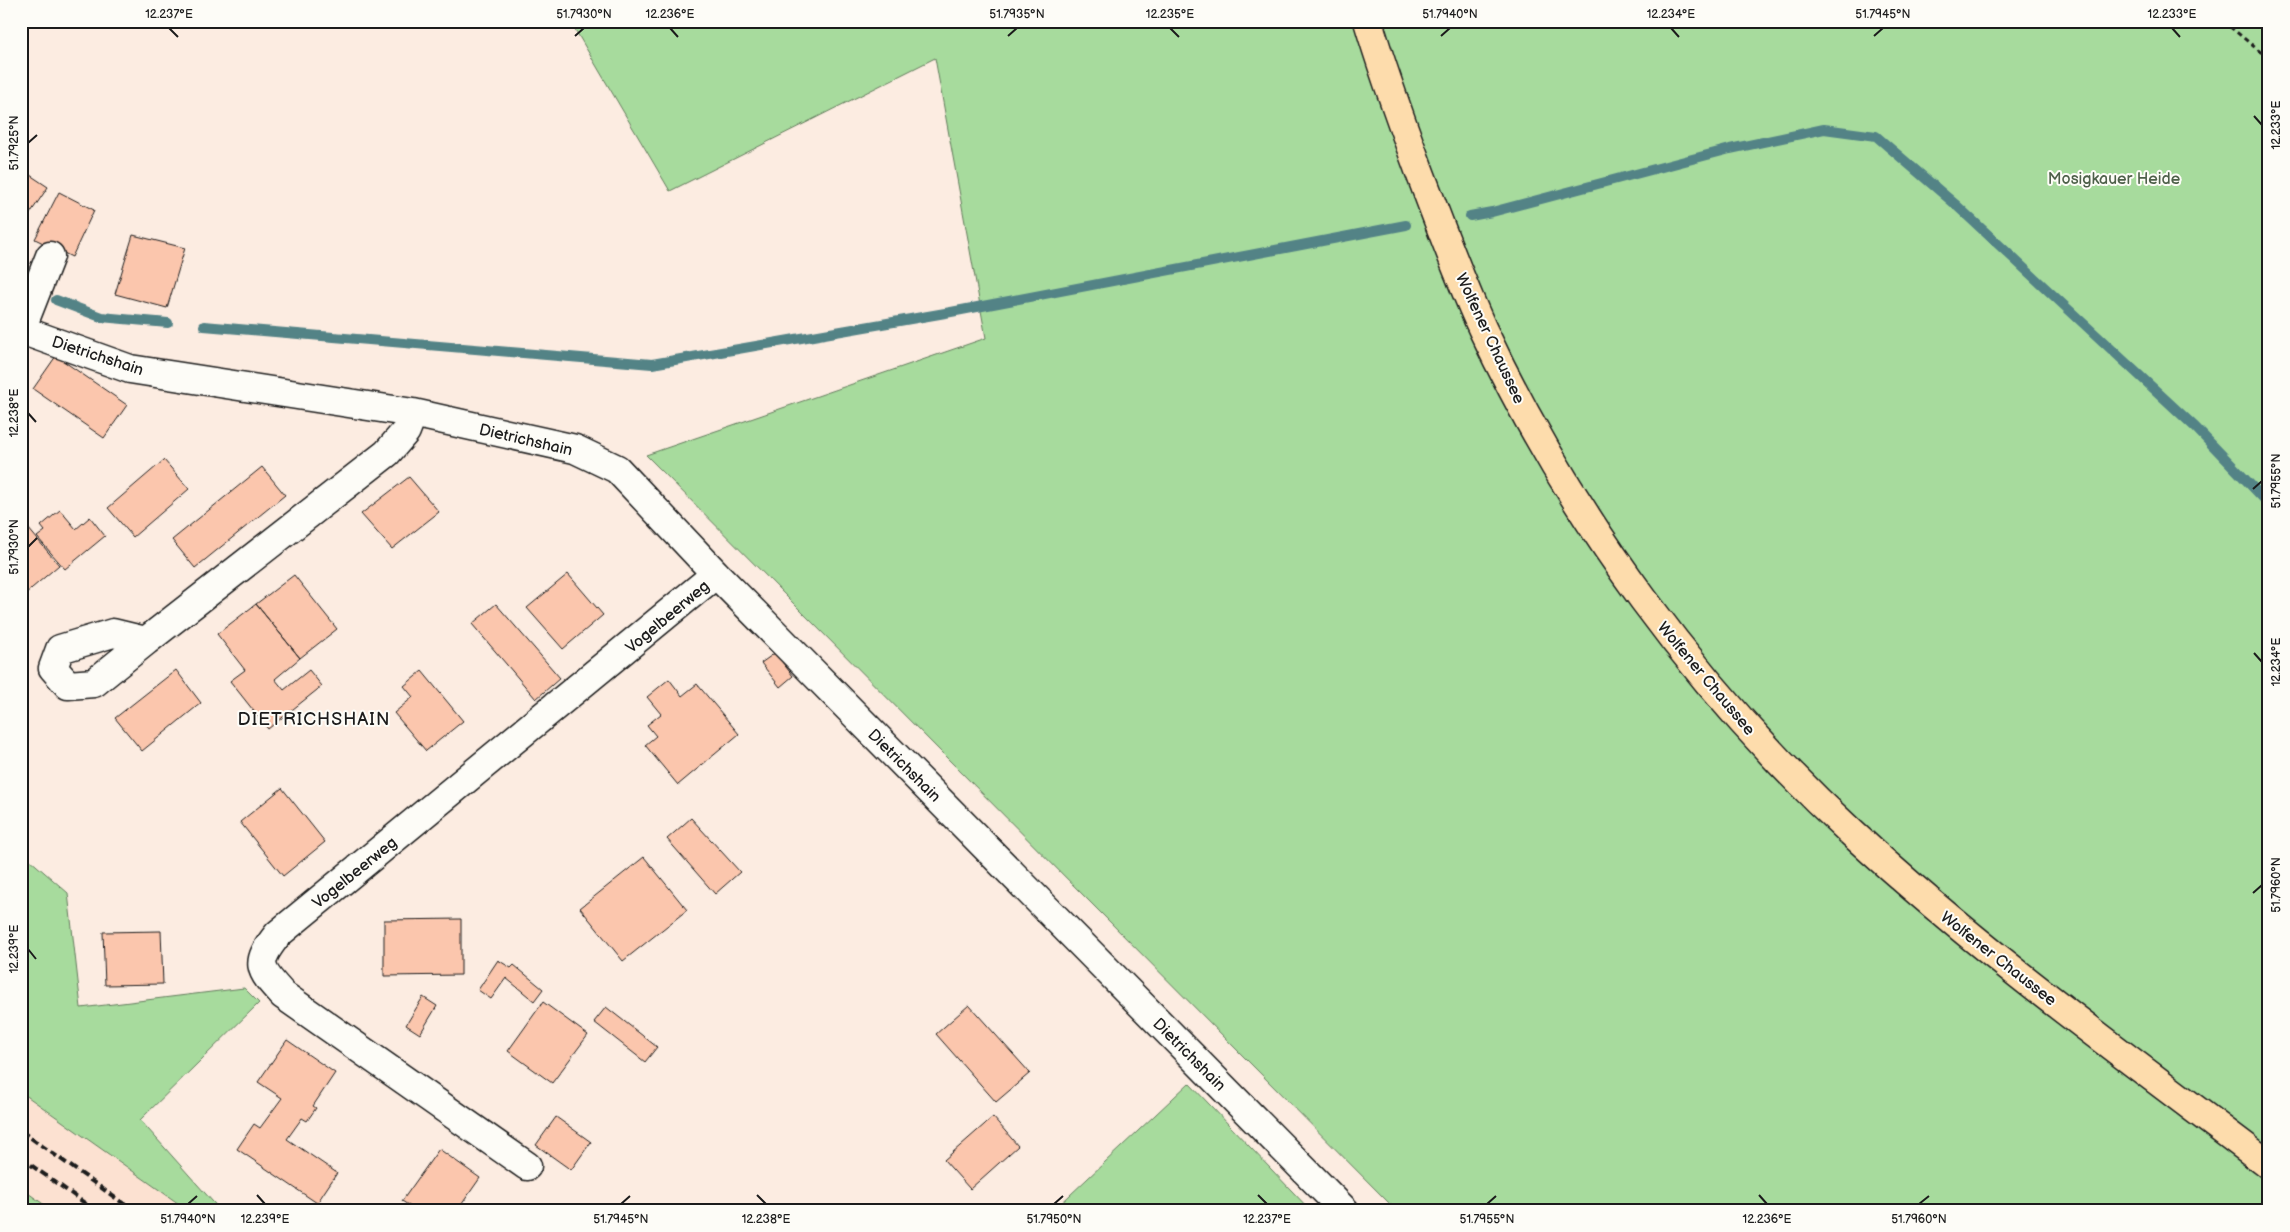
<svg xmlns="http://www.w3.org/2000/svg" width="2290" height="1232" viewBox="0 0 2290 1232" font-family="'Balsamiq Sans',sans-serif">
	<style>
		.built { fill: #fce1d1 }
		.green { fill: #a7db9d; stroke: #627c5c }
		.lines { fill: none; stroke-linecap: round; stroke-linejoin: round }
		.stream { stroke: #538386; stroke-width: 10 }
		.building { fill: #fbc6ad; stroke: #1c1c1c }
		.minor-casing { stroke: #1c1c1c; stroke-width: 31 }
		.major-casing { stroke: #1c1c1c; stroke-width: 31 }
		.path { stroke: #1c1c1c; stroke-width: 3; stroke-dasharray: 5 4; stroke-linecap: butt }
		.minor { stroke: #fdfcf7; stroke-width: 28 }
		.major { stroke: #fddcac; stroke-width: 28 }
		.rail { stroke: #1c1c1c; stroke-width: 4; stroke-dasharray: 8 4; stroke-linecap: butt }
		.ticks { fill: none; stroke: #1c1c1c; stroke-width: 2 }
		.labels { text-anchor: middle; stroke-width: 4; stroke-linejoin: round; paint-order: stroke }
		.park-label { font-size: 16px; fill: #4d5f49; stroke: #fdfcf7 }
		.street-label { font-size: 16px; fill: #1c1c1c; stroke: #fdfcf7 }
		.neighbourhood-label { font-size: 18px; letter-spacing: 1px; fill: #1c1c1c; stroke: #fdfcf7 }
		.neatline { fill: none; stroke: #1c1c1c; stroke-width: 2 }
		.ticks-label { font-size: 12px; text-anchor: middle; fill: #1c1c1c }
	</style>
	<rect width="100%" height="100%" fill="#fcece1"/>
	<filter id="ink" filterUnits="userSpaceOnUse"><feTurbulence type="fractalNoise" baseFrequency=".02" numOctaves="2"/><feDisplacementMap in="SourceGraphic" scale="10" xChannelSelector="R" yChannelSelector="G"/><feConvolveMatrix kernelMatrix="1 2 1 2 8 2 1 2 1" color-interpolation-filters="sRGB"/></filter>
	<g filter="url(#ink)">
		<path class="built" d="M21,1092L189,1211H53L21,1188Z"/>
		<path class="green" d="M570,21H2269V1211H1397L646,455L986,338L935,58L670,191Z
			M21,852L68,893L81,1008L244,988L259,1003L140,1120L221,1211H189L21,1092Z
			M1189,1083L1311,1211H1053Z
			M21,1188L53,1211H21Z"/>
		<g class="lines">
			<path class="stream" d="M1470,216L1492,212L1730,149L1824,129L1876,136L1955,204L2195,427L2269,504
				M21,276L28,281
				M56,300L101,317L168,323
				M204,326L652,364L951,312L1406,225"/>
		</g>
		<path class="building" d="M21,169L48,187L21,227Z
			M59,192L94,210L72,257L35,239Z
			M133,235L185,248L167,308L115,294Z
			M56,356L127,405L104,438L33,389Z
			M164,460L189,489L133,537L108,508Z
			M262,467L285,495L195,568L172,540Z
			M409,477L439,512L392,549L361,514Z
			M60,510L76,529L90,517L105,536L65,569L37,537L45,531L41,526Z
			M28,528L59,565L25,594L21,589V534Z
			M568,574L603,615L563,649L527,608Z
			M294,575L337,629L300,658L256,604Z
			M256,604L300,658L275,679L284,690L309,670L322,686L268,729L230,681L245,670L217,634Z
			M496,604L560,678L536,699L472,624Z
			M775,653L793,676L780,687L761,663Z
			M176,670L201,703L142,751L115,718Z
			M422,671L463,721L426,751L394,713L413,697L404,686Z
			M669,679L682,696L697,684L739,734L678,785L645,745L656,736L647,725L661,714L647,697Z
			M282,788L325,842L283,876L240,822Z
			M691,818L740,872L715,894L667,839Z
			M644,857L687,910L623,961L580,908Z
			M461,919V975L384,976V920Z
			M161,931L163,984L105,985L103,932Z
			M498,960L511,968L514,965L543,989L534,1001L506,978L491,999L478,990Z
			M423,997L437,1006L420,1034L406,1025Z
			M543,1002L588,1035L552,1083L508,1051Z
			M969,1005L1030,1073L996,1102L936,1034Z
			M606,1007L657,1047L645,1062L594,1022Z
			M287,1040L335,1073L313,1106L316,1108L307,1121L302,1118L287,1139L337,1173L317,1203L237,1149L254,1124L260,1128L282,1098L258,1082Z
			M556,1117L591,1142L571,1170L536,1145Z
			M993,1117L1018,1146L970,1189L944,1160Z
			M439,1149L480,1178L457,1211H417L402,1201Z"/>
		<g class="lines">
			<defs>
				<path id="minor" d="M50,256L21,330L130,369L413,413L575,449L617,469L716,574L1345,1211
					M146,641L94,683L68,685L53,668L60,649L113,633L146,641L387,453L406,431L413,413
					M527,1166L283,995C259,969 254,964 278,934L716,574"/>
				<path id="major" d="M1368,21C1383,72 1401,121 1419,170C1439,223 1459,278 1483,330C1572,519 1699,692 1853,834C1983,954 2128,1058 2269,1165"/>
			</defs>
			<use href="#minor" class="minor-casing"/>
			<use href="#major" class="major-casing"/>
			<path class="path" d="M2223,21L2269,59"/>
			<use href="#minor" class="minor"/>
			<use href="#major" class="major"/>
			<path class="rail" d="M21,1131L134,1211
				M21,1158L96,1211"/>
		</g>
	</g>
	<path class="ticks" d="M169,28L178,37M670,28L678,37M1170,28L1179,37M1671,28L1679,37M2172,28L2180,37M575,36L584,28M1008,36L1017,28M1441,36L1450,28M1874,36L1883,28M2254,116L2262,125M28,143L37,135M28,413L36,422M2253,489L2262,481M28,547L37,538M2254,653L2262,662M2253,893L2262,885M28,949L36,959M257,1195L265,1204M757,1195L766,1204M1258,1195L1267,1204M1759,1195L1767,1204M188,1204L197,1196M621,1204L630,1196M1054,1204L1063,1196M1487,1204L1496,1196M1919,1204L1929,1196"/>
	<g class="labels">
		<g class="park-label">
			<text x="2114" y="184">Mosigkauer Heide</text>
		</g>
		<g class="street-label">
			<text transform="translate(1491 338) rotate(65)" y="6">Wolfener Chaussee</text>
			<text transform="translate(98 355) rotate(18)" y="6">Dietrichshain</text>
			<text transform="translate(526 439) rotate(13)" y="6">Dietrichshain</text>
			<text transform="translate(667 616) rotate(-40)" y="6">Vogelbeerweg</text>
			<text transform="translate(1707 678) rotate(50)" y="6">Wolfener Chaussee</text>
			<text transform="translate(905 765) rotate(45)" y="6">Dietrichshain</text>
			<text transform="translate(354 872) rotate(-39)" y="6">Vogelbeerweg</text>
			<text transform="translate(1999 958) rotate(38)" y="6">Wolfener Chaussee</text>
			<text transform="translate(1190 1054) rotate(45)" y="6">Dietrichshain</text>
		</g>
		<g class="neighbourhood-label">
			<text x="314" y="725">DIETRICHSHAIN</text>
		</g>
	</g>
	<rect width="2290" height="1232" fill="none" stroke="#fdfcf7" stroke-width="55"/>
	<rect x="28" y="28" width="2234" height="1176" class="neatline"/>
	<g class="ticks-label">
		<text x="169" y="18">12.237°E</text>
		<text x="584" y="18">51.7930°N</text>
		<text x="670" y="18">12.236°E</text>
		<text x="1017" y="18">51.7935°N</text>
		<text x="1170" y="18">12.235°E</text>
		<text x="1450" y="18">51.7940°N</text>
		<text x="1671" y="18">12.234°E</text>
		<text x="1883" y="18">51.7945°N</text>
		<text x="2172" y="18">12.233°E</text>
		<text transform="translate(2276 125) rotate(-90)" y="4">12.233°E</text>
		<text transform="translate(14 143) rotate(-90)" y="4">51.7925°N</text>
		<text transform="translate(14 413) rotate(-90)" y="4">12.238°E</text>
		<text transform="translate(2276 481) rotate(-90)" y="4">51.7955°N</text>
		<text transform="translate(14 547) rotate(-90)" y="4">51.7930°N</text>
		<text transform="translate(2276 662) rotate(-90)" y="4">12.234°E</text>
		<text transform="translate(2276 885) rotate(-90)" y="4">51.7960°N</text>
		<text transform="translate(14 949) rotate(-90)" y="4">12.239°E</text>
		<text x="188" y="1223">51.7940°N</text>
		<text x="265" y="1223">12.239°E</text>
		<text x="621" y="1223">51.7945°N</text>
		<text x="766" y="1223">12.238°E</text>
		<text x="1054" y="1223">51.7950°N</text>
		<text x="1267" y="1223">12.237°E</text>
		<text x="1487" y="1223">51.7955°N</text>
		<text x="1767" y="1223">12.236°E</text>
		<text x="1919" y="1223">51.7960°N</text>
	</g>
</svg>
